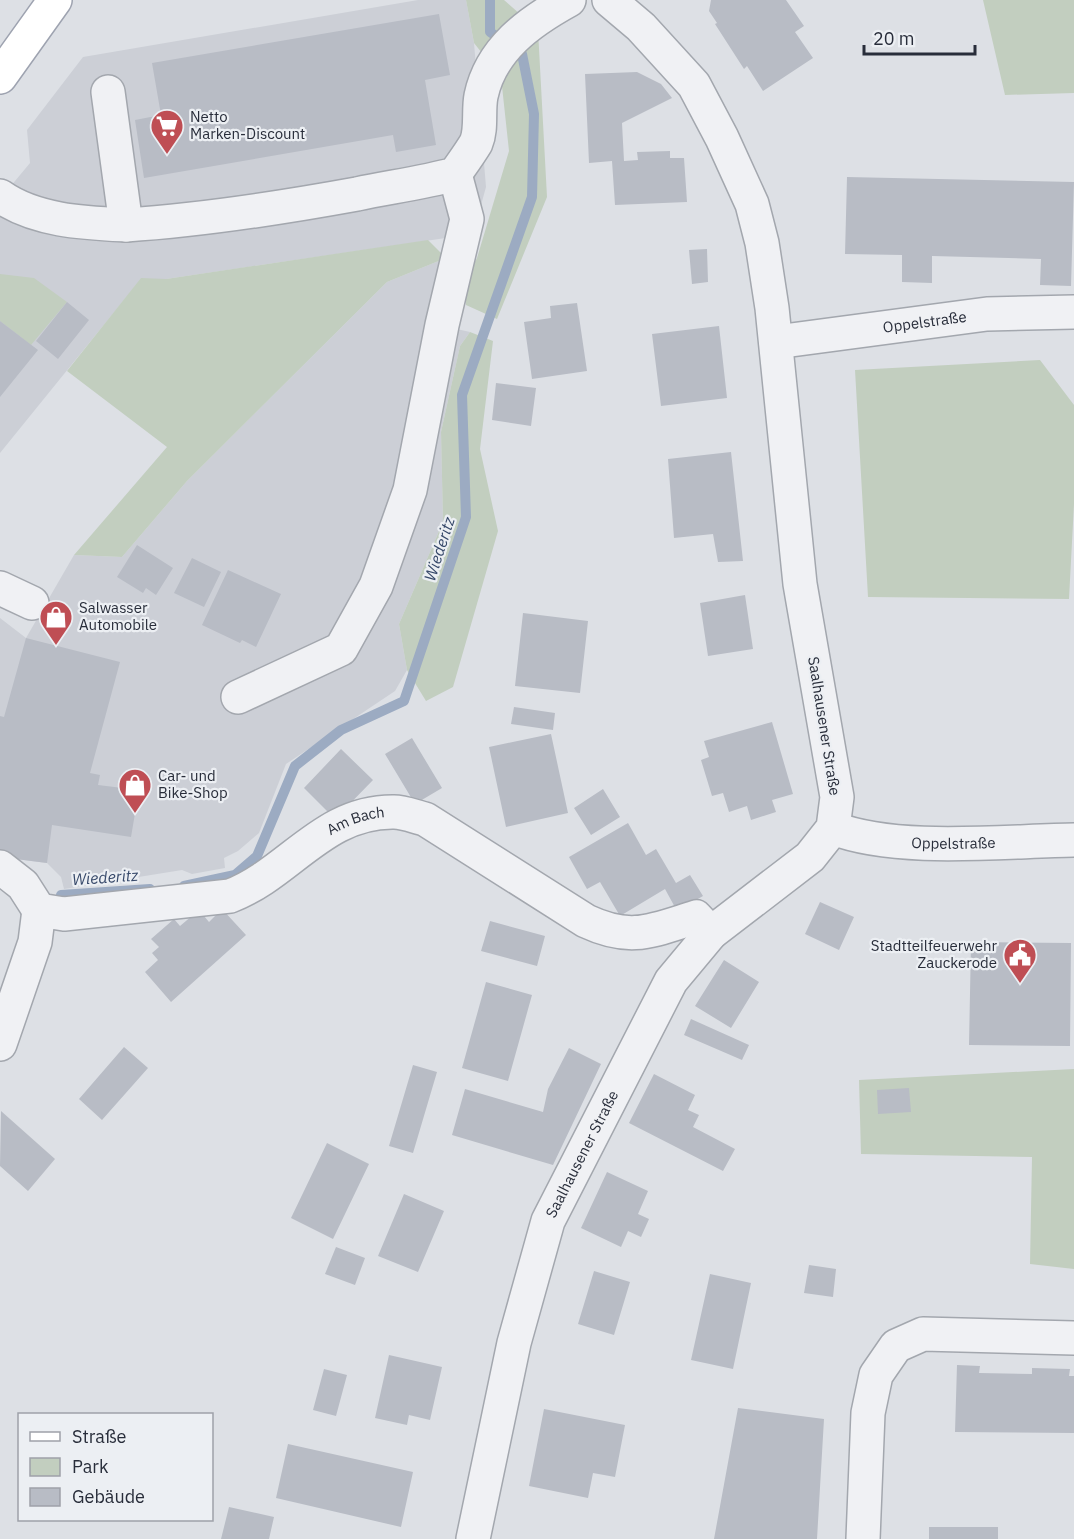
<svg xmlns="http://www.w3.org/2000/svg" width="1074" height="1539" viewBox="0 0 1074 1539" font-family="'IBM Plex Sans',sans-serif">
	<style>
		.built { fill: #cccfd6 }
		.green { fill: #c2cebf }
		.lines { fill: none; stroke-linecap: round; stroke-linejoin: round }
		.stream { stroke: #9cabc2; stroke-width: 10 }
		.building { fill: #b8bcc5 }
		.minor-casing { stroke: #a3a7ae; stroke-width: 36 }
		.major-casing { stroke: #9ea3b0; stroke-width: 36 }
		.minor { stroke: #f0f1f4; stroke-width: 33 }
		.major { stroke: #fff; stroke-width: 33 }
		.labels { text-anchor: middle; stroke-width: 4.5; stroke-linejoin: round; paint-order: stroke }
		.poi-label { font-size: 15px; fill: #282d3a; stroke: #eceff3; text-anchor: start }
		.street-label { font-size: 15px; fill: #282d3a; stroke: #eceff3 }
		.water-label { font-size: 16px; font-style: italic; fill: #37496a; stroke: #eceff3 }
	</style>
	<rect width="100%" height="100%" fill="#dde0e5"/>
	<path class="built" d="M418,0H466L474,43L486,187L473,234L166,279H141L0,453V199L30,163L27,130L83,57Z
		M446,258L430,323L470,332L460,346L441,432L443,522L399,624L407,670L395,691L286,764L259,833L238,851L224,858L225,868L192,874L182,870L64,889L61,877L47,863L8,858L0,854V618L26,638L74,555L122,557L187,481L387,282Z"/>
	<path class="green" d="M466,0H504L538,30L547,197L497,319L466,305L464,282L477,258L509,151L501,77L474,43Z
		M983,0H1074V93L1005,95Z
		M428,240L446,258L387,282L187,481L122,557L74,555L167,447L67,371L141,278L166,279Z
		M0,274L34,278L67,302L31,345L0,321Z
		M470,332L493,341L480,449L498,531L453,687L426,701L407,670L399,624L443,522L441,432L460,346Z
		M1040,360L1074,405V504L1069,599L868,597L855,370Z
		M1074,1069V1269L1030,1264L1032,1157L861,1154L859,1080Z"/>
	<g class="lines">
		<path class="stream" d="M184,886L235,875L257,856L295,766L341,730L404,701L466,517L462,395L532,197L534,114L522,54L490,32V0
			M61,895L150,889"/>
	</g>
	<path class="building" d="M711,0H786L804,26L795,32L813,58L763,91L747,66L744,69L715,24L717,23L709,11Z
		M439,14L450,75L425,80L436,145L396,152L393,135L144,178L135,120L161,115L152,63Z
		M637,72L661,84L672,98L622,123L624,161L638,160L637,152L670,151V158H684L687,202L615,205L612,161L589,163L585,74Z
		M847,177L1074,182L1071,286L1040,285L1041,259L932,256V283L902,282V255L845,254Z
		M707,249L708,282L692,284L689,250Z
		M67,302L89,320L58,359L36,341Z
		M577,303L587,371L532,379L524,322L551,318L550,306Z
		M0,321L38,350L0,397Z
		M719,326L727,398L661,406L652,334Z
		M496,383L536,388L531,426L492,420Z
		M731,452L743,561L718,562L713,534L674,538L668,459Z
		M137,545L173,568L156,595L146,588L143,593L117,577Z
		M192,558L221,572L204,607L174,593Z
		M228,570L281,594L256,647L242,640L240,643L202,625Z
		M745,595L753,649L708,656L700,603Z
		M523,613L588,621L580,693L515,686Z
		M26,638L120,662L90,773L100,775L98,785L139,790L131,837L52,825L47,863L8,858L0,854V716L4,717Z
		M514,707L555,713L553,730L511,724Z
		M772,722L793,794L772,800L776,812L751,820L747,806L729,812L723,793L712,796L701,760L709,757L704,741Z
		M551,734L568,813L506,827L489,747Z
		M412,738L442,788L415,804L385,754Z
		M341,749L373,780L335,819L304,788Z
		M603,789L620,817L591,835L574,808Z
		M628,823L646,855L656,849L676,883L690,875L703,896L677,911L665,889L620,916L600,882L587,889L569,857Z
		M820,902L854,917L839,950L805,934Z
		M222,909L246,935L171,1002L145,972L158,960L152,953L159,947L151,939L174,919L180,926L199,910L209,922Z
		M490,921L545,936L537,966L481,951Z
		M971,942L1071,943L1070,1046L969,1045Z
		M724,960L759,982L731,1028L695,1006Z
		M486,982L532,995L508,1081L462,1068Z
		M691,1019L749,1045L742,1060L684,1035Z
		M124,1047L148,1068L102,1120L79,1099Z
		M569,1048L601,1064L553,1165L452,1135L465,1089L543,1112L548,1089Z
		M413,1065L437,1072L413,1153L389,1146Z
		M654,1074L695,1095L688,1110L699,1115L693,1127L735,1149L723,1171L629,1123Z
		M909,1088L911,1112L878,1114L877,1090Z
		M1,1111L55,1159L28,1191L0,1166Z
		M327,1143L369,1164L333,1239L291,1218Z
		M607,1172L648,1191L638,1214L649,1219L641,1237L628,1231L621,1247L581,1228Z
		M404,1194L444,1211L418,1272L378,1256Z
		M336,1247L365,1258L355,1285L325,1274Z
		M809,1265L836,1269L833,1297L804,1293Z
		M594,1271L630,1282L614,1335L578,1324Z
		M710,1274L751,1283L733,1369L691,1360Z
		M389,1355L442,1367L430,1420L409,1415L407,1425L375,1418Z
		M957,1365L980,1366L979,1373L1032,1374V1368L1070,1369L1069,1376H1074V1433L955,1432Z
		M324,1369L347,1375L336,1416L313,1410Z
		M738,1408L824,1419L817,1539H714Z
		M544,1409L625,1425L615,1477L593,1473L588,1498L529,1486Z
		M288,1444L413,1472L401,1527L276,1498Z
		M229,1507L274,1517L269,1539H221Z
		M929,1527H998V1539H929Z"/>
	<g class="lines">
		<defs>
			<g id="minor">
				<path d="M108,92L126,225C204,220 280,208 357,194C390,187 422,183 455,174C462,164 470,153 476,143C482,129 478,111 481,96C491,49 529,22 569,0"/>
				<path d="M0,196C35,221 85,223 126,225"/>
				<path id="s1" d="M776,342L987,314L1074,312"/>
				<path d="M0,588L32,603"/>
				<path d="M238,697L341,649L376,586L410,490L442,325L467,219L455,174"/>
				<path id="s2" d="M833,828C897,853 1004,841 1074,840"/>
				<path id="s3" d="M0,867L23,885L39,910L64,914L230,896C290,873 323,811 394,812C404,812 416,817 425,819L586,921C631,942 651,931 696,917L711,933"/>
				<path d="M0,1044L35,942L39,910"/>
				<path id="s4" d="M473,1539L514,1343L548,1221L671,981L711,933L810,857L833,828L837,797L800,584L772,308L762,243L752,204L722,138L694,85L641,27L609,0"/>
				<path d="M863,1539L868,1413L876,1375L896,1346L923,1334L1074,1338"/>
			</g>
			<path id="major" d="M0,77L55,0"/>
		</defs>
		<use href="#minor" class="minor-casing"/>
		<use href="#major" class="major-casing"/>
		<use href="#minor" class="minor"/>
		<use href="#major" class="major"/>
	</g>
	<defs>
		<symbol id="supermarket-pin" viewBox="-11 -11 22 30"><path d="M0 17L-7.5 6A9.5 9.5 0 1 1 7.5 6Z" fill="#bf4e54" stroke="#eceff3"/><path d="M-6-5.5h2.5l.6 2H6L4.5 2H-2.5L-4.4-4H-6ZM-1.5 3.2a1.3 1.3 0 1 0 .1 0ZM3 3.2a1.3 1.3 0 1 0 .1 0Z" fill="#fff"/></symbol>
		<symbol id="shop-pin" viewBox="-11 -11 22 30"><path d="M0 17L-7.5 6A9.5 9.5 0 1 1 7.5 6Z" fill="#bf4e54" stroke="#eceff3"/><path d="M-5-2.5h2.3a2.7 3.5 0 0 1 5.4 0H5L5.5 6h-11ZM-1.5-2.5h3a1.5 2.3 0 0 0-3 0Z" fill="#fff"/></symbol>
		<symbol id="civic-pin" viewBox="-11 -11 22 30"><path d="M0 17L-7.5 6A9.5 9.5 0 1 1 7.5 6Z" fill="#bf4e54" stroke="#eceff3"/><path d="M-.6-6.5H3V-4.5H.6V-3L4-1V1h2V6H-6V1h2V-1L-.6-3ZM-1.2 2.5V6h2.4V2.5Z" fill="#fff"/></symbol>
	</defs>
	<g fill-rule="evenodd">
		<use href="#supermarket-pin" x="148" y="107" width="38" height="52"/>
		<use href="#shop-pin" x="37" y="598" width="38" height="52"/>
		<use href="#shop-pin" x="116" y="766" width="38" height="52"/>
		<use href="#civic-pin" x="1001" y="936" width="38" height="52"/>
	</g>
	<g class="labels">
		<g class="poi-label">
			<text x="190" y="122">Netto<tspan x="190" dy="17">Marken-Discount</tspan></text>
			<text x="79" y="613">Salwasser<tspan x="79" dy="17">Automobile</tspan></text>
			<text x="158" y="781">Car- und<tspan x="158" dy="17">Bike-Shop</tspan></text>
			<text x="997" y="951" text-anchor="end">Stadtteilfeuerwehr<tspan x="997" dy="17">Zauckerode</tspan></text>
		</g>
		<g class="street-label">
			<text dy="5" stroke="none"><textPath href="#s1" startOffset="150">Oppelstraße</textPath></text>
			<text transform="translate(824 726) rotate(81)" y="5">Saalhausener Straße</text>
			<text dy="5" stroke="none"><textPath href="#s3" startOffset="399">Am Bach</textPath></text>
			<text dy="5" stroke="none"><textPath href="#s2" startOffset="122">Oppelstraße</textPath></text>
			<text dy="5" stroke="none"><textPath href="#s4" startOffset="402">Saalhausener Straße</textPath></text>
		</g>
		<g class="water-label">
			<text transform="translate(439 549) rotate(-72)" y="6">Wiederitz</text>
			<text transform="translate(105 877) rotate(-4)" y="6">Wiederitz</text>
		</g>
	</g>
	<rect x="18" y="1413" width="195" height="108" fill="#eceff3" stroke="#9ea1a9" stroke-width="1.5"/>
	<rect x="30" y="1432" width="30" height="9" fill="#ffffff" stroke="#9ea1a9" stroke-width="1.5"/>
	<text x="72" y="1443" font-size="18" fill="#282d3a">Straße</text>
	<rect x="30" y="1458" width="30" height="18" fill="#c2cebf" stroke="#9ea1a9" stroke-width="1.5"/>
	<text x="72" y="1473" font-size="18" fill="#282d3a">Park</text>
	<rect x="30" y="1488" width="30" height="18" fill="#b8bcc5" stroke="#9ea1a9" stroke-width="1.5"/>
	<text x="72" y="1503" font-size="18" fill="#282d3a">Gebäude</text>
	<path d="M864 45v9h111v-9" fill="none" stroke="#282d3a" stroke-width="3"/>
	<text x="873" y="45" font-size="18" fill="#282d3a" stroke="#eceff3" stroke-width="4.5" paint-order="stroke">20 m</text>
</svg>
